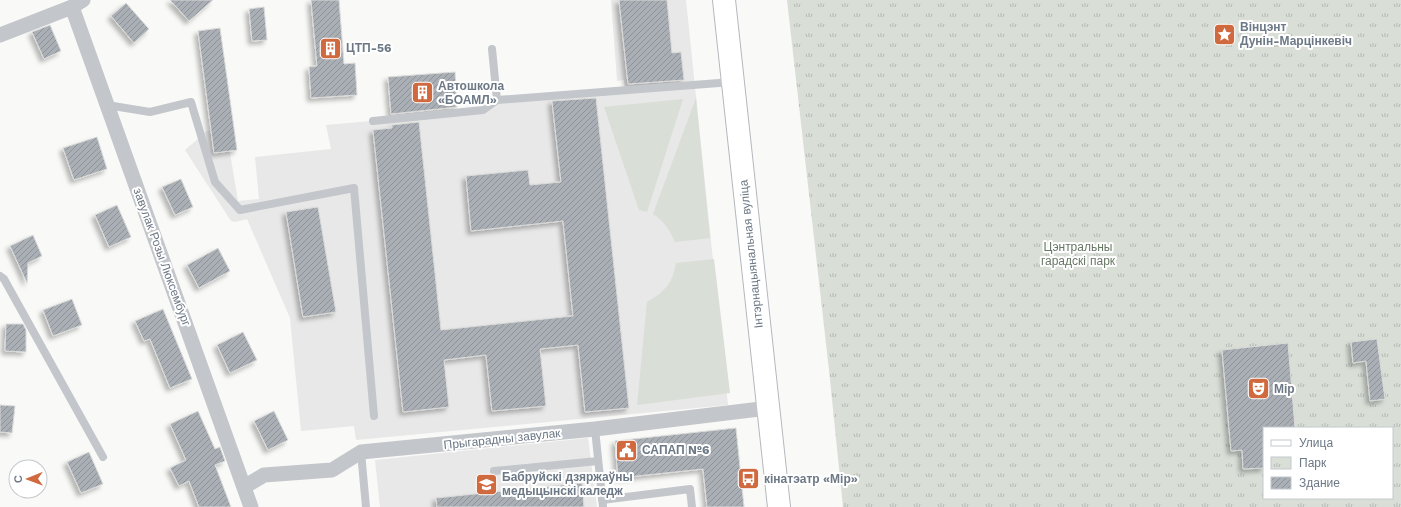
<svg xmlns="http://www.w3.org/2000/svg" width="1401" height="507" viewBox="0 0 1401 507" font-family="'Work Sans',sans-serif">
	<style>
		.built { fill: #e7e8e7 }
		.grass { fill: #d9ded7 }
		.park { fill: url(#park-tufts); fill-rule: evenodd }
		.building { fill: url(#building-hatch); stroke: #dbdbd9; filter: url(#shadow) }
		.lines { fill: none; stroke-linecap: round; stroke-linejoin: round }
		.secondary-casing { stroke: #b4b8bd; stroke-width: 24 }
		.service { stroke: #c3c6ca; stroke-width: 8 }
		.minor { stroke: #c3c6ca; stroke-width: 15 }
		.secondary { stroke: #fff; stroke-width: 22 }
		.labels { text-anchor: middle; stroke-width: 4; stroke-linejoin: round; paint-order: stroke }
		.poi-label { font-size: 12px; font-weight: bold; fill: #6c7885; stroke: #fff; text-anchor: start }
		.park-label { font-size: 12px; fill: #687866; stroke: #fff }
		.street-label { font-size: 12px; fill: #6c7885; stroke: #fff }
	</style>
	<defs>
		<pattern id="park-tufts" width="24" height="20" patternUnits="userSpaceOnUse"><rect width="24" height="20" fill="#d9ded7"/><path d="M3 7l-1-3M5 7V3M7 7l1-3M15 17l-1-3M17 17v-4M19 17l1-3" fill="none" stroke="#b4b9b4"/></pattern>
		<pattern id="building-hatch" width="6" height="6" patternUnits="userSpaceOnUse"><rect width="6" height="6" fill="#a9afb5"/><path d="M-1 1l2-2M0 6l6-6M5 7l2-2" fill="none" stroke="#8e9399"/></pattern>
		<filter id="shadow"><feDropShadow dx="-3.5" dy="3.5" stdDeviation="2" flood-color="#0004"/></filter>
	</defs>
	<rect width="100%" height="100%" fill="#f9f9f7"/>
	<path class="built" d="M611,0H686L728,405L356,440L354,426L301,431L290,318L247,219L235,222L231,221L185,150L207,131L226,129L238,201L259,199L255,157L331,149L326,125L484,111L497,100L625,89L624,80L617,81Z
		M588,438L597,507H380L375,460Z"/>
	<path class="grass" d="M696,98L710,238L675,242C670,230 665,222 653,214Z
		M683,99L647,212L639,210L604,107Z
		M714,259L730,393L637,405L647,302C666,291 672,284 676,263Z"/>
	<path class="park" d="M787,0H1401V507H843L829,370ZM1264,428H1392V498H1264Z"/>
	<path class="building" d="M170,0H213L189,21Z
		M311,0H339L344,64L355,63L357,95L311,98L309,67L317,66Z
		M619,0H667L672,53L681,52L684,80L628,84Z
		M126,3L149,29L134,43L111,16Z
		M264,7L267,40L252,41L249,9Z
		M50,25L61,51L44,59L32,32Z
		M220,28L237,150L214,153L198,31Z
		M455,72L457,107L391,114L388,77Z
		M596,98L629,408L585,412L578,345L540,349L546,406L492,411L486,355L444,360L449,407L403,412L373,130L392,128V125L419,122L441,330L573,316L563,221L471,231L466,176L528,170L530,185L561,182L552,101Z
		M97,137L107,169L74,180L63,148Z
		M181,179L193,207L175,215L162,187Z
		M117,205L131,237L109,247L95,215Z
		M318,207L336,312L303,317L286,212Z
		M33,235L42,256L28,263L27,283L10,246Z
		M218,248L230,271L199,288L187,265Z
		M72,299L82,325L53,336L43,310Z
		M163,309L192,379L170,388L150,339L144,341L135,321Z
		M6,324H23L26,330V352L5,351Z
		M243,332L257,360L230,373L217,345Z
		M1377,339L1385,399L1370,401L1366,361L1353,363L1351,342Z
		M1288,343L1295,428H1264V468L1243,469L1242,450L1231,451L1222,350Z
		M0,405L15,406L12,433L0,432Z
		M198,411L215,449L220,447L225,461L215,465L231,507H199L189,481L179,486L170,468L186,460L170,424Z
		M274,411L288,440L268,450L254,421Z
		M736,428L744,507H707L703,469L618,478L615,441Z
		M89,452L103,484L81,493L67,462Z
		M582,483L584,507H437L436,498Z"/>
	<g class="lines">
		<defs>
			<path id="secondary" d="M724,0L779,507"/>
		</defs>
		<use href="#secondary" class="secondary-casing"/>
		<path class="service" d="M492,49L497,100
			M107,105L150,112L191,102L215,182L240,210L354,188L374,416
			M373,121L483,110L497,100L732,82
			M0,276L4,279L103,457
			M595,429L603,507
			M361,452L366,507
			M494,471L598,461
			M602,500L690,489L692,507"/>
		<path class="minor" d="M72,7L251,507
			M0,35L72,7L83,0
			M244,487L264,475L332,470L361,452L595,429L768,408"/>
		<use href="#secondary" class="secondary"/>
	</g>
	<defs>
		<symbol id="sight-square" viewBox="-11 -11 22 22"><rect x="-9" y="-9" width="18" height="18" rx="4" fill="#d1693f" stroke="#fff"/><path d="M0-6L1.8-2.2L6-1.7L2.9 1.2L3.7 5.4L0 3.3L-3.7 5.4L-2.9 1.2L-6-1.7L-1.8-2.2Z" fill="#fff"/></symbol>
		<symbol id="building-square" viewBox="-11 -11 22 22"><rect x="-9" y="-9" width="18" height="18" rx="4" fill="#d1693f" stroke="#fff"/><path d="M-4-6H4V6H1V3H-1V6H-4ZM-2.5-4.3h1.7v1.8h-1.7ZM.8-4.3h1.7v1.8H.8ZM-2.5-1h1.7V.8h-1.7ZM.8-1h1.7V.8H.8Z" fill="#fff"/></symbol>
		<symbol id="theatre-square" viewBox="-11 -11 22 22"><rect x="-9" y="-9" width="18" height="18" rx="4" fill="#d1693f" stroke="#fff"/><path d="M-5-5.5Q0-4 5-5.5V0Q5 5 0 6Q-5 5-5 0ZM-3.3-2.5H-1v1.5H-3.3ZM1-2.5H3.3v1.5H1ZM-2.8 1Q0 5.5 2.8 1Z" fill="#fff"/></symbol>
		<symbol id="civic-square" viewBox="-11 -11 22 22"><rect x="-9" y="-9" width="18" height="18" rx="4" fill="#d1693f" stroke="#fff"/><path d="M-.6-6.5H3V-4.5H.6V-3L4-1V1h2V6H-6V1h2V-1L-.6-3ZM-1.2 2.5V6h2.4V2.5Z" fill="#fff"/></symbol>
		<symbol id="bus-square" viewBox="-11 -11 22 22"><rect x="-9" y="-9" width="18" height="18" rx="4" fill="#d1693f" stroke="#fff"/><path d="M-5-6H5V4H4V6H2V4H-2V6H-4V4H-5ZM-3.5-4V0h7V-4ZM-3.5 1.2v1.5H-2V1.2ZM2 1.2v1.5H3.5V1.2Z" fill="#fff"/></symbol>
		<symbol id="university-square" viewBox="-11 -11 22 22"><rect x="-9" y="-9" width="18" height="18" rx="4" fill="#d1693f" stroke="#fff"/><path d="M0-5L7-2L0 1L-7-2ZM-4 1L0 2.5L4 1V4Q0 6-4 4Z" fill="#fff"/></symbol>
	</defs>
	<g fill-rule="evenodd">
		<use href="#sight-square" x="1212" y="22" width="25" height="25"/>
		<use href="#building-square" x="318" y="36" width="25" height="25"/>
		<use href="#building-square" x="410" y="80" width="25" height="25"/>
		<use href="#theatre-square" x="1246" y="376" width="25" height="25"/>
		<use href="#civic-square" x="614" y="438" width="25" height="25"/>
		<use href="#bus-square" x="736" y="466" width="25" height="25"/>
		<use href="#university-square" x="474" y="472" width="25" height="25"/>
	</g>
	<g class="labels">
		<g class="poi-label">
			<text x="1240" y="31">Вінцэнт<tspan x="1240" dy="14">Дунін-Марцінкевіч</tspan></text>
			<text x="346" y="52">ЦТП-56</text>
			<text x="438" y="90">Автошкола<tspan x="438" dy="14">«БОАМЛ»</tspan></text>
			<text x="1274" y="393">Мір</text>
			<text x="642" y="454">САПАП №6</text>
			<text x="502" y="481">Бабруйскі дзяржаўны<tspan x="502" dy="14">медыцынскі каледж</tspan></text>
			<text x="764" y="483">кінатэатр «Мір»</text>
		</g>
		<g class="park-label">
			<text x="1078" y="251">Цэнтральны<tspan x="1078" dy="14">гарадскі парк</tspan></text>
		</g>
		<g class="street-label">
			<text transform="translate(751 254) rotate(-96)" y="4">Інтэрнацыянальная вуліца</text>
			<text transform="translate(162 257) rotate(70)" y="4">завулак Розы Люксембург</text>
			<text transform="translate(502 439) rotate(-6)" y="4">Прыгарадны завулак</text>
		</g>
	</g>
	<rect x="1263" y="427" width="130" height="72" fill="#ffffff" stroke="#c4c9ce"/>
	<rect x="1271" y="440" width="20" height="6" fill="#ffffff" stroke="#c4c9ce"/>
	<text x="1299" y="447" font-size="12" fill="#6c7885">Улица</text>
	<rect x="1271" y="457" width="20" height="12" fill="url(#park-tufts)" stroke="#c4c9ce"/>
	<text x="1299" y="467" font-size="12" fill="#6c7885">Парк</text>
	<rect x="1271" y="477" width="20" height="12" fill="url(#building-hatch)" stroke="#c4c9ce"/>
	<text x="1299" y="487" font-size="12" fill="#6c7885">Здание</text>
	<g transform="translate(28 479) rotate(269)"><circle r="19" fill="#ffffff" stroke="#c4c9ce"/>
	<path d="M0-3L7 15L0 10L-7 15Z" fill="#d1693f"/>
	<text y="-6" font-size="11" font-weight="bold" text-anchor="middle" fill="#6c7885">С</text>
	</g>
</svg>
